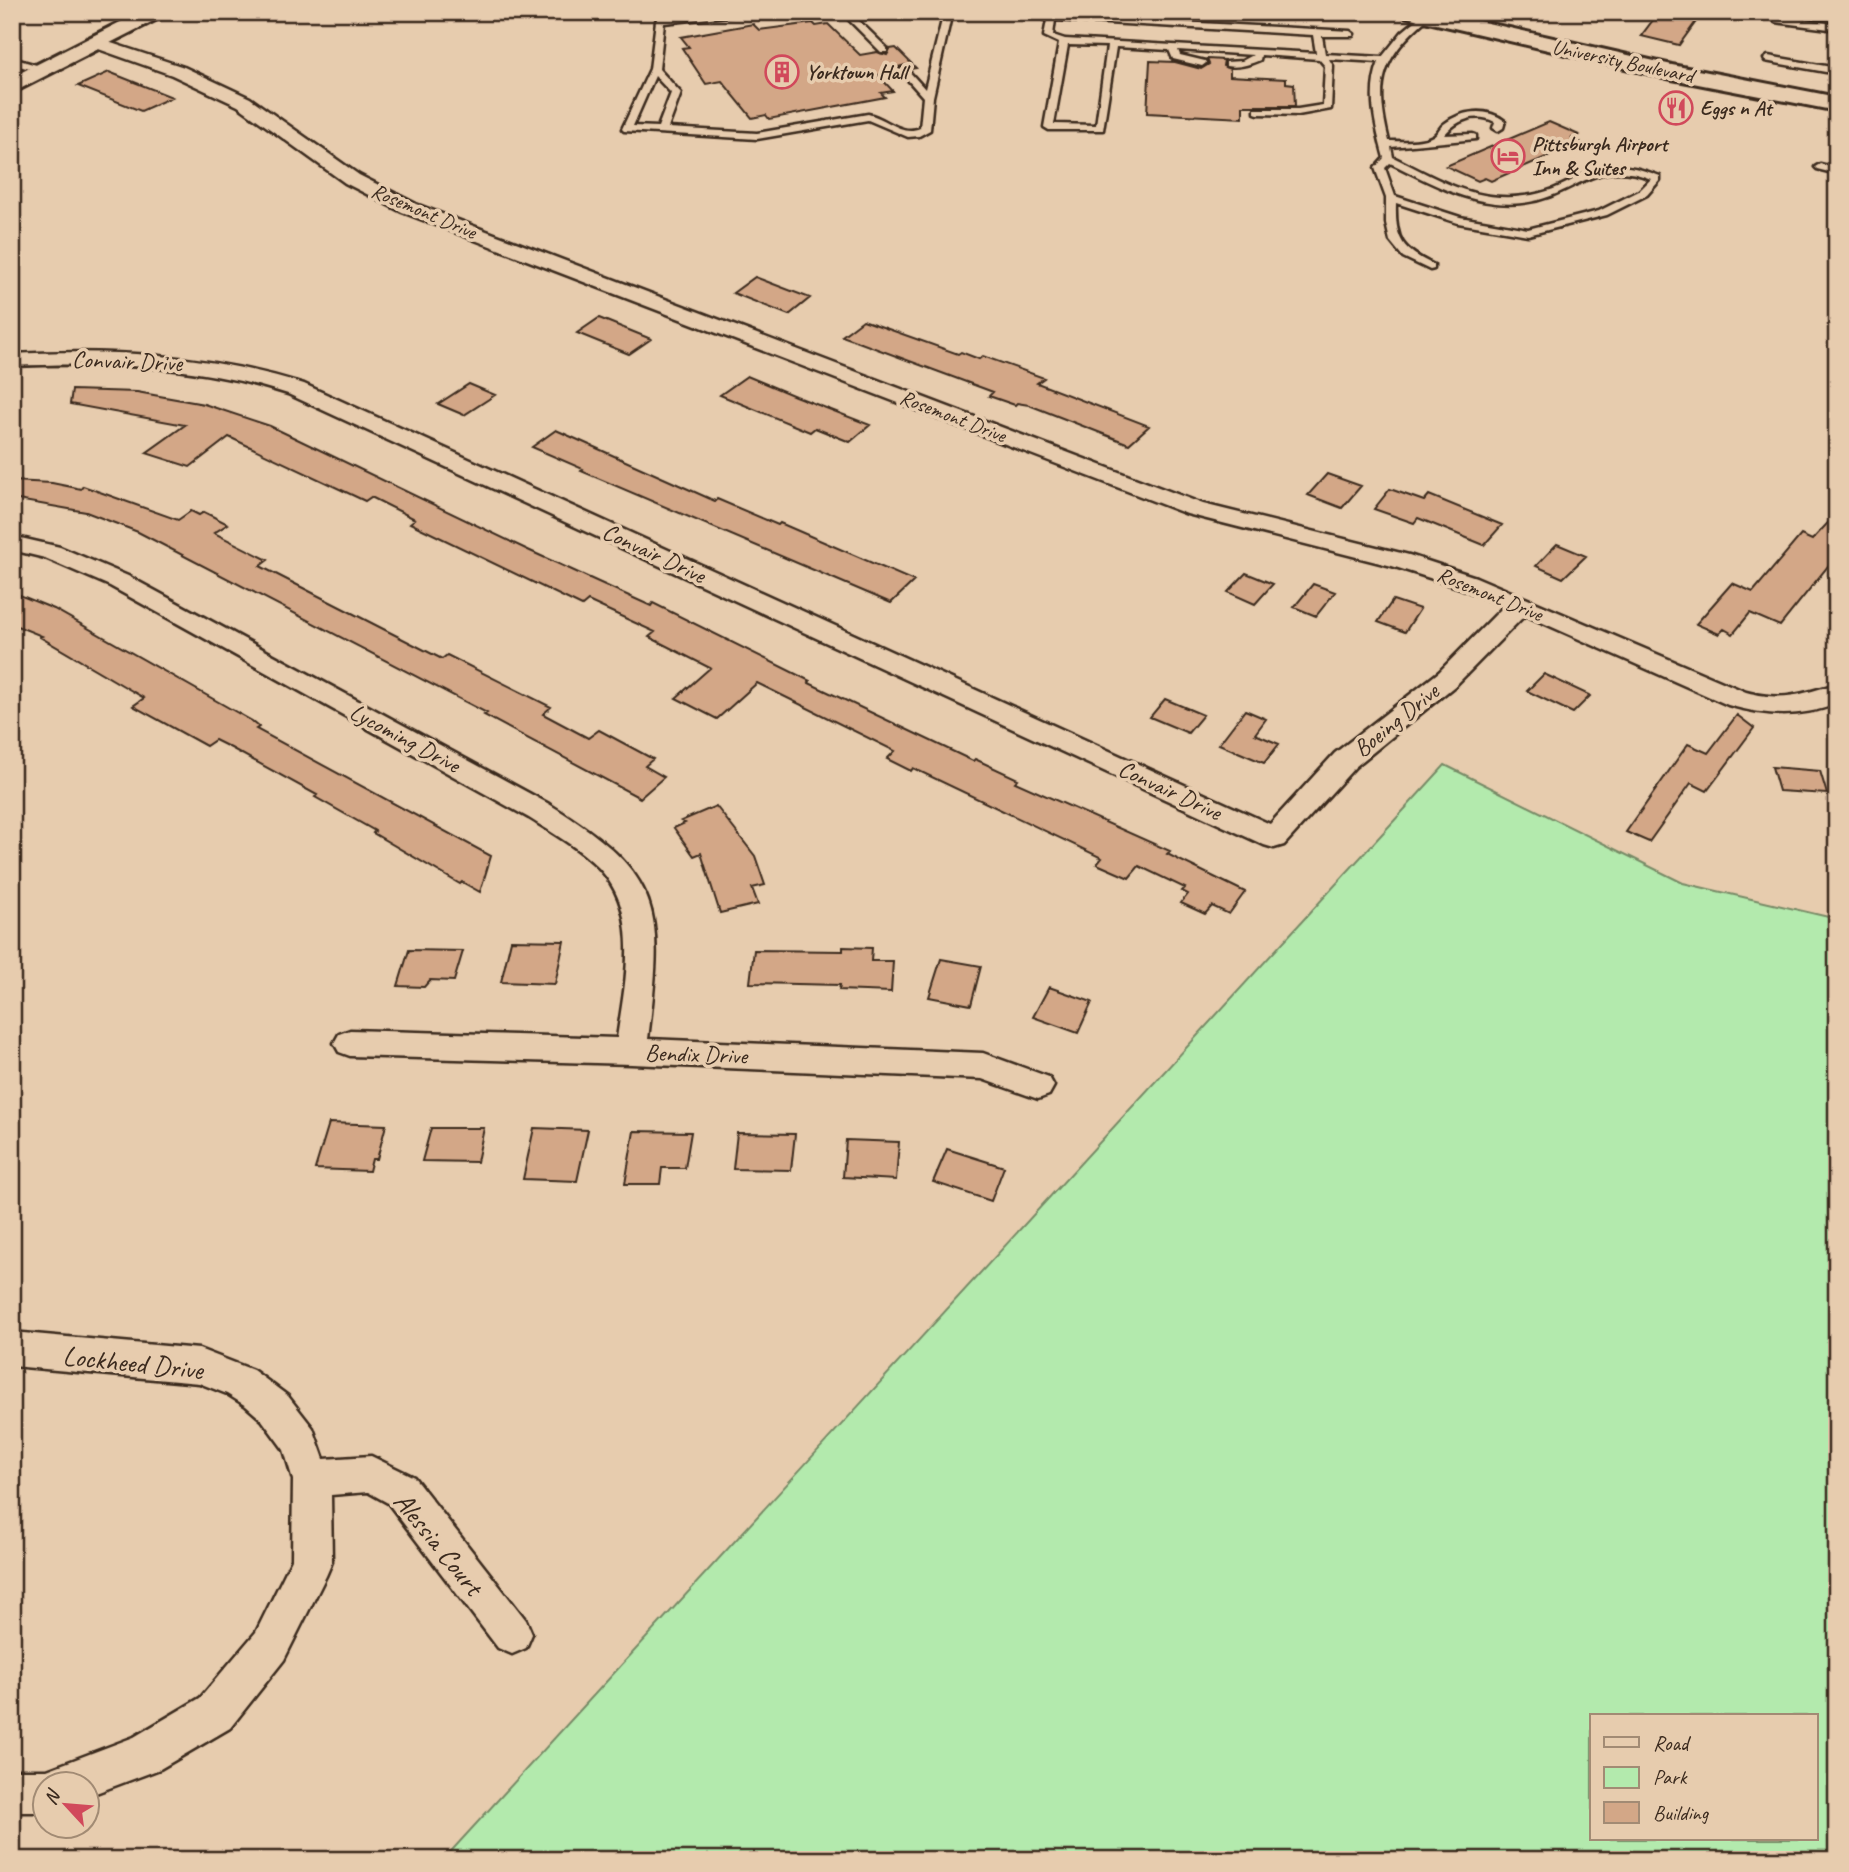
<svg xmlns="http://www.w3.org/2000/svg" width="1849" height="1872" viewBox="0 0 1849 1872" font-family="Caveat,sans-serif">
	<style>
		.green { fill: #b3eaad; stroke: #778a66; stroke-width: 2; fill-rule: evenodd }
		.building { fill: #d3a787; stroke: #3b2a1e; stroke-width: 2 }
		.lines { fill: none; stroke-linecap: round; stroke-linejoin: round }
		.service-casing { stroke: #3b2a1e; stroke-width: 5 }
		.minor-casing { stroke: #3b2a1e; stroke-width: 5 }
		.tertiary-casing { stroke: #3b2a1e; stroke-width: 6 }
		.primary-casing { stroke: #3b2a1e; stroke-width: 6 }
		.service { fill: #e7ccae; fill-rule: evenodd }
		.minor { fill: #e7ccae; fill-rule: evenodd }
		.tertiary { fill: #e7ccae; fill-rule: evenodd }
		.primary { fill: #e7ccae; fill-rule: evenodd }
		.labels { text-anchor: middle; stroke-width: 7; stroke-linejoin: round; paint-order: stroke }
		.far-street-label { font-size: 21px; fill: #3b2a1e; stroke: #e7ccae }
		.far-poi-label { font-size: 21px; font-weight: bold; fill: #3b2a1e; stroke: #e7ccae; text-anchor: start }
		.street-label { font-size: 24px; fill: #3b2a1e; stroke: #e7ccae }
		.near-street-label { font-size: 28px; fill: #3b2a1e; stroke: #e7ccae }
	</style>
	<rect width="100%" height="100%" fill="#e7ccae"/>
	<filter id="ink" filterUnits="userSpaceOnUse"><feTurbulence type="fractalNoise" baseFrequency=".0143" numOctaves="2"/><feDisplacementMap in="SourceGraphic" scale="14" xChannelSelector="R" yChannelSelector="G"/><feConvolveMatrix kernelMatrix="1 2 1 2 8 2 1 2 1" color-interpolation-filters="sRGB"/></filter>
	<g filter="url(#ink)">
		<path class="green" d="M1445,765L1683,883L1837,919V1860H443ZM1592,1716H1816V1839H1592Z"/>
		<path class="building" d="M1659,12H1703L1679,45L1641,36Z
			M813,23L816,26L828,24L860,55L877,52L887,55L890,49L896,48L916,68L910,69L905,65L898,67L897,71L878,75L893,91L881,93L885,97L769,119L766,115L752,118L722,81L706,84L682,48L689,47L681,37L753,24L759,30Z
			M1207,59L1224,60L1223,66L1230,69V76L1286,79V83L1294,84L1295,106H1243V118L1147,113L1150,61L1175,62L1201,69L1209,64Z
			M109,72L172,97L141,111L78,86Z
			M1549,122L1579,135L1572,138L1580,142L1491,181L1485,178L1478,181L1446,166Z
			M755,277L810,298L789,315L733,293Z
			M599,318L609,322L651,339L629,354L577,333Z
			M863,320L958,354L961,352L979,359L983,356L1044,378L1037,383L1149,426L1129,444L1029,405L1017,403L1015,405L989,396L993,392L842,336Z
			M747,376L795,396L870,425L850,442L815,428L810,432L720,395Z
			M469,384L495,395L464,415L438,404Z
			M72,390L137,392L204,404L270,426L528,550L651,606L653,603L810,681L809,683L973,761L975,759L1018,779L1015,782L1170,851L1167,854L1245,892L1229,914L1212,906L1205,914L1181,903L1188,894L1182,891L1185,888L1139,866L1129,878L1097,864L1102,858L913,768L911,771L887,759L895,751L757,683L717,719L676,698L710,668L649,637L655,632L588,601L582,606L410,523L415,519L371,497L365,501L229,437L190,467L146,453L185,425L70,404Z
			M556,430L715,501L717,499L778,525L780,523L914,581L891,603L581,471L583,469L532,447Z
			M1327,474L1361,486L1342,508L1308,495Z
			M12,481L52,483L81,489L83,486L178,520L191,511L199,515L204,512L228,524L214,533L268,560L260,566L442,659L447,655L551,707L543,714L588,738L599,730L653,759L645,766L664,777L640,798L484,715L487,713L138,532L86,512L12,499Z
			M1390,489L1424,501L1429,495L1502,525L1484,545L1418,518L1414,523L1374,509Z
			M1837,513V555L1780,626L1750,613L1733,634L1724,629L1719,634L1696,624L1732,583L1753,592L1801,535L1812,540Z
			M1557,544L1586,556L1563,578L1536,566Z
			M1246,573L1273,584L1255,604L1228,592Z
			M1313,584L1335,592L1316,616L1294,607Z
			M12,592L54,609L252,721L259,727L256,729L491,856L480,892L462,882L460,884L373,833L375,831L315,797L317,795L231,748L215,740L206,746L133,706L144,698L40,637L42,636L12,624Z
			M1393,600L1420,609L1405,632L1378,622Z
			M1544,674L1589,695L1590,696L1573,713L1527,691Z
			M1165,699L1203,715L1188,733L1150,717Z
			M1245,710L1266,719L1255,734L1279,744L1264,763L1219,744Z
			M1737,715L1754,728L1707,791L1691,783L1649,842L1626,832L1688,744L1708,753Z
			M1772,767L1820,771L1827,794L1779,791Z
			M716,806L755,856L765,885L752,888L758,904L720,913L701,853L694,856L674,828L685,823L681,821Z
			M511,940L564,941L555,984L501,982Z
			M843,947L872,948L871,961H893L891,992L839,990L840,985L750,983L754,950L843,951Z
			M409,950L463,951L454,981L430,980L424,987L398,986Z
			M941,959L981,966L971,1005L929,997Z
			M1049,987L1092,1002L1078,1033L1033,1017Z
			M329,1123L386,1125L377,1159H372L369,1171L315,1169Z
			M431,1128H484L477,1162L422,1161Z
			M534,1128L588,1130L577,1181L523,1179Z
			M634,1131L691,1132L685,1168H662L660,1184H625Z
			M737,1133L795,1134L791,1170L733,1169Z
			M846,1140L899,1142L896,1180L843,1177Z
			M947,1149L1004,1167L991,1201L933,1182Z"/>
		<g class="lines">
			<defs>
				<path id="service" d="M661,12H667L666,18L730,12H766L664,23L659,69L681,93L668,128L757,133L868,114C887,118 901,136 920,128L923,97L899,70L906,68L925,89L944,12H952L933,97L930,130L919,136L908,137L868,120L757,139L624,131L622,129L650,69L656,21ZM655,76L671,93L658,127L633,126Z
					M841,12H850L887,48V52H881Z
					M1425,13L1429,16L1428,18C1382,58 1374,81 1389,141C1402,141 1421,143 1433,136C1437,134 1440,127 1444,124C1461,110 1487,107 1505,121L1503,128L1498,131L1493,128L1495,122C1476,112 1457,120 1444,135L1473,134L1476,135V139L1391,147L1393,157C1436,178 1474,203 1524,196C1585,189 1587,147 1660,176V180L1647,195L1607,215L1528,235L1458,223L1396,203C1395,239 1401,249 1434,265V269L1430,270L1403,257L1390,241L1386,223V198L1375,168L1384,158C1376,127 1366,94 1379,62L1329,59L1333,66L1331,109L1298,115L1258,114L1255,113V109H1298L1323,105L1325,66L1319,59L1261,55L1260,60C1248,65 1239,68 1226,66V62L1242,61L1253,55L1178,50L1180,55L1205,61L1206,63L1202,66L1173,59L1169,50L1116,47L1103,130H1049L1044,127L1059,43L1044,36L1048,15L1350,31L1354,34L1353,36H1322L1325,54L1382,57L1402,32ZM1055,20L1313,35L1316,53L1065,39L1053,35ZM1068,45L1107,46L1096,125L1054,124ZM1390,163C1434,184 1472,208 1523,203C1576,197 1593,156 1651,179L1639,191L1599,211L1528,229L1460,217L1395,196L1385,168Z
					M1778,17L1837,24V30L1775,22L1774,20Z
					M1768,56L1837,68V74L1765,61L1764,59Z
					M12,58L47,68L48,70L44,73L12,64Z
					M1820,164L1837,168V174L1817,169L1815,167Z"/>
				<path id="minor" d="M1044,12H1060L1057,20H1045Z
					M96,38L184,67L250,98L359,175L416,204L1203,504L1409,555L1476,577L1746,692C1785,702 1800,694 1837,684V704C1798,718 1767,716 1728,705L1525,615L1457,684L1355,767L1284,845L1274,848L1264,845L288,394C198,365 107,362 12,366V354C113,349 207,354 304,384L1270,824L1335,753L1439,672L1504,606L1458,587L1392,566L1187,514L402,212L345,183L238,106L172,75L90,46L88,43L90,40Z
					M12,536L60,547L128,576L549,804C665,876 664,910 648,1039L983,1053L1049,1077L1054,1086L1049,1095L1038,1099L982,1079L631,1064L350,1056L339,1052L334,1043L339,1034L350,1030L617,1038C625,982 642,914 599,868C579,848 553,833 529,818L110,586L45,558L12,550Z
					M12,1332L199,1349L253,1370L288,1396L313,1428L324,1459L371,1456L414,1477L526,1620L532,1634L526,1648L512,1654L498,1648L388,1503L368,1492L331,1495L332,1562L326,1576L284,1660L230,1728L160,1769L88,1796V1784H46V1812H12V1770H47L134,1737L200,1698L256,1632L292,1559L293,1480L284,1450L262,1420L246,1406L227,1394L199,1383L12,1366Z"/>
				<path id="tertiary" d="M140,12H166L163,16L12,93V77Z"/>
				<path id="primary" d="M1401,12H1439L1672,65L1837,97V111L1672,79L1411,18L1404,16Z"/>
			</defs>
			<use href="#service" class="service-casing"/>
			<use href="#minor" class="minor-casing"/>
			<use href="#tertiary" class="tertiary-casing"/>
			<use href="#primary" class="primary-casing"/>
			<use href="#service" class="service"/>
			<use href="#minor" class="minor"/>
			<use href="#tertiary" class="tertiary"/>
			<use href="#primary" class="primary"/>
		</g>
	</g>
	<defs>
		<symbol id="building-ring" viewBox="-11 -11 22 22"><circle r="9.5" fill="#e7ccae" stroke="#d1495b" stroke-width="1.5"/><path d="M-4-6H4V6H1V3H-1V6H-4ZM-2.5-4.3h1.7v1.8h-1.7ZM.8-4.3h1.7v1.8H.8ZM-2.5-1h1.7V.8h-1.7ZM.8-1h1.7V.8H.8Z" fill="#d1495b"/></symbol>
		<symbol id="restaurant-ring" viewBox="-11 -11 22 22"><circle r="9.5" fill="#e7ccae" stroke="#d1495b" stroke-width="1.5"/><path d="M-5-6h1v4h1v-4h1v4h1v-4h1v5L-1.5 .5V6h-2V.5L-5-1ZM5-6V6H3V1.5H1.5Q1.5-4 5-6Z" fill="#d1495b"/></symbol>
		<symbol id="hotel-ring" viewBox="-11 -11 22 22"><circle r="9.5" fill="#e7ccae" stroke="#d1495b" stroke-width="1.5"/><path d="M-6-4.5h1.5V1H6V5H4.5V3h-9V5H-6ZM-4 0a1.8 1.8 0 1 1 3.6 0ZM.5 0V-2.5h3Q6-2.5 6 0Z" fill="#d1495b"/></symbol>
	</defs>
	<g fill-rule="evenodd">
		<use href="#building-ring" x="763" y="53" width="38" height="38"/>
		<use href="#restaurant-ring" x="1657" y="89" width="38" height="38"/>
		<use href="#hotel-ring" x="1489" y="137" width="38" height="38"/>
	</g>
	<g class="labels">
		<g class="far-street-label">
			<text transform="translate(1623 61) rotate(12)" y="7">University Boulevard</text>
			<text transform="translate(424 211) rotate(23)" y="7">Rosemont Drive</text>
			<text transform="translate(953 416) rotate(21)" y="7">Rosemont Drive</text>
			<text transform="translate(1490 594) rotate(22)" y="7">Rosemont Drive</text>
		</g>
		<g class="far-poi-label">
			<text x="806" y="79">Yorktown Hall</text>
			<text x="1700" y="115">Eggs n At</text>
			<text x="1532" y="151">Pittsburgh Airport<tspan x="1532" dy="24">Inn &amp; Suites</tspan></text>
		</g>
		<g class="street-label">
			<text transform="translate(127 361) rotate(2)" y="8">Convair Drive</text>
			<text transform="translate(654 553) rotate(25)" y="8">Convair Drive</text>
			<text transform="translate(1396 720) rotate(-39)" y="8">Boeing Drive</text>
			<text transform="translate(405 738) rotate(28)" y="8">Lycoming Drive</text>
			<text transform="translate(1170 790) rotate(25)" y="8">Convair Drive</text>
			<text transform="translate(696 1054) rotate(2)" y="8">Bendix Drive</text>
		</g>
		<g class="near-street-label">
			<text transform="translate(133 1362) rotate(6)" y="10">Lockheed Drive</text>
			<text transform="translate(439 1543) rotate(51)" y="10">Alessia Court</text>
		</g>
	</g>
	<rect width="1849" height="1872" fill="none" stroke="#e7ccae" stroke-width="42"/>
	<rect x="21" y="21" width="1807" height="1830" fill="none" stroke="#3b2a1e" stroke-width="2.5" filter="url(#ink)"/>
	<rect x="1590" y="1714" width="228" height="126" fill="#e7ccae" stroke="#a28b74" stroke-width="2"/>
	<rect x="1604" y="1737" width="35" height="10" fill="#e7ccae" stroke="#a28b74" stroke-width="2"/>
	<text x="1653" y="1750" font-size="21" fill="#3b2a1e">Road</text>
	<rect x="1604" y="1767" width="35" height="21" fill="#b3eaad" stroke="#a28b74" stroke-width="2"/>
	<text x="1653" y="1784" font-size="21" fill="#3b2a1e">Park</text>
	<rect x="1604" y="1802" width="35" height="21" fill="#d3a787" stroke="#a28b74" stroke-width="2"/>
	<text x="1653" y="1820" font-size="21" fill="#3b2a1e">Building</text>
	<g transform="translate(66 1805) rotate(296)"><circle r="33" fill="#e7ccae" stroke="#a28b74" stroke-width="2"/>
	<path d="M0-5L12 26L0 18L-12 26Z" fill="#d1495b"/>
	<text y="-10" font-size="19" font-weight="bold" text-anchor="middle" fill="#3b2a1e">N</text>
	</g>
</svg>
